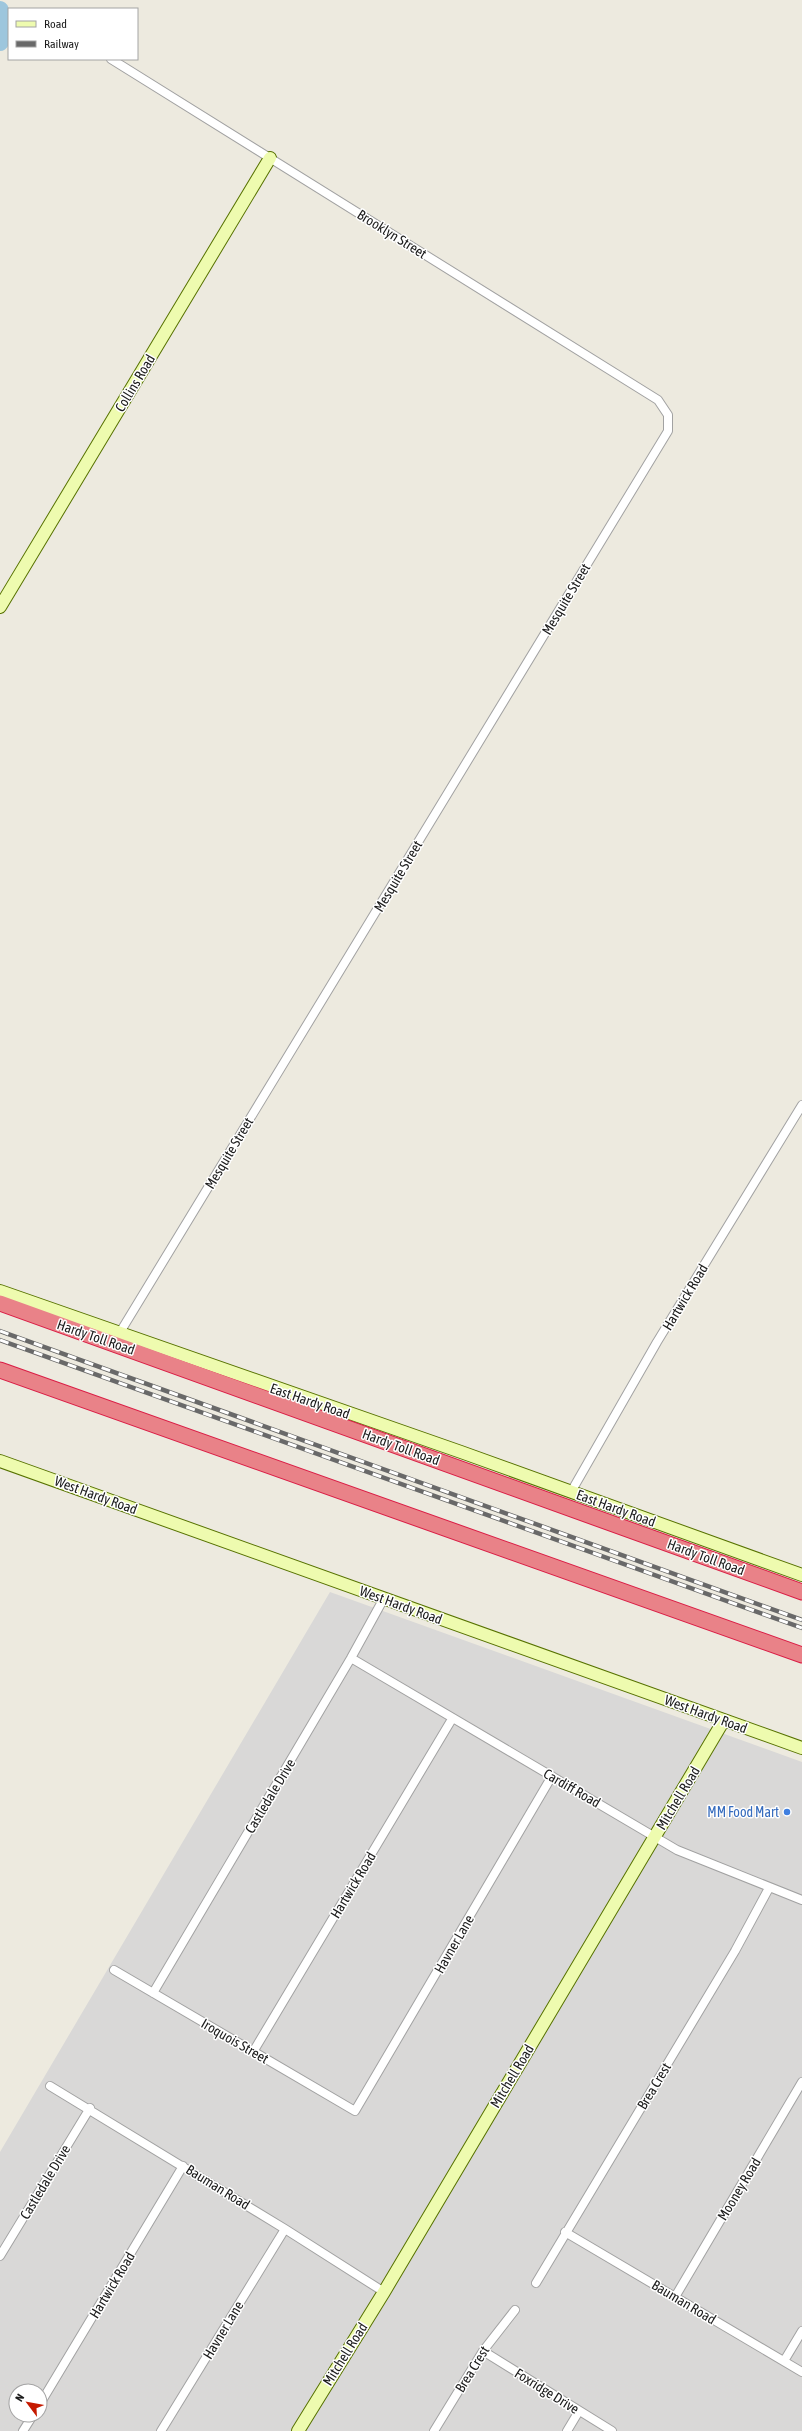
<svg xmlns="http://www.w3.org/2000/svg" width="802" height="2431" viewBox="0 0 802 2431" font-family="'Asap Condensed',sans-serif">
	<style>
		.residential { fill: #d9d8d7; fill-rule: evenodd }
		.lines { fill: none; stroke-linecap: round; stroke-linejoin: round }
		.river { stroke: #9dc6dd; stroke-width: 18 }
		.street-casing { stroke: #a2a2a2; stroke-width: 10 }
		.secondary-casing { stroke: #577201; stroke-width: 14 }
		.highway-casing { stroke: #da1d45; stroke-width: 17 }
		.street { stroke: #fff; stroke-width: 8 }
		.secondary { stroke: #eefbaf; stroke-width: 12 }
		.highway { stroke: #e98288; stroke-width: 15 }
		.rail-casing { stroke: #696969; stroke-width: 4.5 }
		.rail { stroke: #fff; stroke-width: 3; stroke-dasharray: 9; stroke-linecap: butt }
		.shop-dot { fill: #3f7fe0; stroke: #fff; stroke-width: 1.5 }
		.labels { text-anchor: middle; stroke-width: 3; stroke-linejoin: round; paint-order: stroke }
		.street-label { font-size: 14px; fill: #1b1b1b; stroke: #fff }
		.shop-label { font-size: 14px; fill: #366cbe; stroke: #fff; text-anchor: end }
	</style>
	<rect width="100%" height="100%" fill="#edeadf"/>
	<path class="residential" d="M330,1592L802,1762V2431H0V2152ZM16,2391H40V2415H16Z"/>
	<g class="lines">
		<path class="river" d="M0,10L3,27L0,42"/>
		<defs>
			<path id="street" d="M111,59L658,400L668,415V431L119,1334
				M571,1492L657,1342L802,1105
				M351,1658L677,1850L802,1900
				M114,1970L355,2111L552,1776
				M153,1993L351,1658L384,1598
				M253,2052L452,1719
				M50,2086L285,2229L384,2292
				M565,2232L802,2372
				M0,2256L90,2108
				M536,2283L735,1951L769,1888
				M675,2297L802,2082
				M483,2351L612,2431
				M784,2361L802,2331
				M40,2404L183,2166
				M23,2431L33,2415
				M161,2431L285,2229
				M434,2431L483,2351L515,2310
				M567,2431L579,2411"/>
			<path id="secondary" d="M0,607L270,158
				M0,1291L461,1452L802,1575
				M0,1461L802,1748
				M298,2431L384,2292L724,1720"/>
			<path id="highway" d="M0,1303L802,1592
				M0,1370L802,1655"/>
		</defs>
		<use href="#street" class="street-casing"/>
		<use href="#secondary" class="secondary-casing"/>
		<use href="#highway" class="highway-casing"/>
		<use href="#street" class="street"/>
		<use href="#secondary" class="secondary"/>
		<use href="#highway" class="highway"/>
		<defs>
			<path id="rail" d="M0,1331L802,1620
				M0,1340L802,1628"/>
		</defs>
		<use href="#rail" class="rail-casing"/>
		<use href="#rail" class="rail"/>
	</g>
	<circle class="shop-dot" cx="787" cy="1812" r="4"/>
	<g class="labels">
		<g class="street-label">
			<text transform="translate(392 234) rotate(32)" y="5">Brooklyn Street</text>
			<text transform="translate(135 383) rotate(-59)" y="5">Collins Road</text>
			<text transform="translate(566 599) rotate(-59)" y="5">Mesquite Street</text>
			<text transform="translate(398 876) rotate(-59)" y="5">Mesquite Street</text>
			<text transform="translate(229 1153) rotate(-59)" y="5">Mesquite Street</text>
			<text transform="translate(685 1297) rotate(-59)" y="5">Hartwick Road</text>
			<text transform="translate(96 1337) rotate(19)" y="5">Hardy Toll Road</text>
			<text transform="translate(310 1401) rotate(19)" y="5">East Hardy Road</text>
			<text transform="translate(401 1447) rotate(20)" y="5">Hardy Toll Road</text>
			<text transform="translate(96 1495) rotate(20)" y="5">West Hardy Road</text>
			<text transform="translate(616 1508) rotate(20)" y="5">East Hardy Road</text>
			<text transform="translate(706 1557) rotate(20)" y="5">Hardy Toll Road</text>
			<text transform="translate(401 1605) rotate(20)" y="5">West Hardy Road</text>
			<text transform="translate(706 1714) rotate(20)" y="5">West Hardy Road</text>
			<text transform="translate(572 1788) rotate(30)" y="5">Cardiff Road</text>
			<text transform="translate(270 1796) rotate(-59)" y="5">Castledale Drive</text>
			<text transform="translate(678 1798) rotate(-59)" y="5">Mitchell Road</text>
			<text transform="translate(353 1885) rotate(-59)" y="5">Hartwick Road</text>
			<text transform="translate(454 1944) rotate(-60)" y="5">Havner Lane</text>
			<text transform="translate(235 2041) rotate(30)" y="5">Iroquois Street</text>
			<text transform="translate(512 2076) rotate(-59)" y="5">Mitchell Road</text>
			<text transform="translate(654 2086) rotate(-59)" y="5">Brea Crest</text>
			<text transform="translate(45 2182) rotate(-59)" y="5">Castledale Drive</text>
			<text transform="translate(218 2187) rotate(32)" y="5">Bauman Road</text>
			<text transform="translate(739 2189) rotate(-59)" y="5">Mooney Road</text>
			<text transform="translate(112 2285) rotate(-59)" y="5">Hartwick Road</text>
			<text transform="translate(684 2302) rotate(31)" y="5">Bauman Road</text>
			<text transform="translate(223 2330) rotate(-59)" y="5">Havner Lane</text>
			<text transform="translate(345 2354) rotate(-58)" y="5">Mitchell Road</text>
			<text transform="translate(472 2369) rotate(-58)" y="5">Brea Crest</text>
			<text transform="translate(547 2391) rotate(32)" y="5">Foxridge Drive</text>
		</g>
		<g class="shop-label">
			<text x="779" y="1817">MM Food Mart</text>
		</g>
	</g>
	<rect x="8" y="8" width="130" height="52" fill="#ffffff" stroke="#a4a4a4"/>
	<rect x="16" y="21" width="20" height="6" fill="#eefbaf" stroke="#a4a4a4"/>
	<text x="44" y="28" font-size="12" fill="#1b1b1b">Road</text>
	<rect x="16" y="41" width="20" height="6" fill="#696969" stroke="#a4a4a4"/>
	<text x="44" y="48" font-size="12" fill="#1b1b1b">Railway</text>
	<g transform="translate(28 2403) rotate(302)"><circle r="19" fill="#ffffff" stroke="#a4a4a4"/>
	<path d="M0-3L7 15L0 10L-7 15Z" fill="#c51a00"/>
	<text y="-6" font-size="11" font-weight="bold" text-anchor="middle" fill="#1b1b1b">N</text>
	</g>
</svg>
